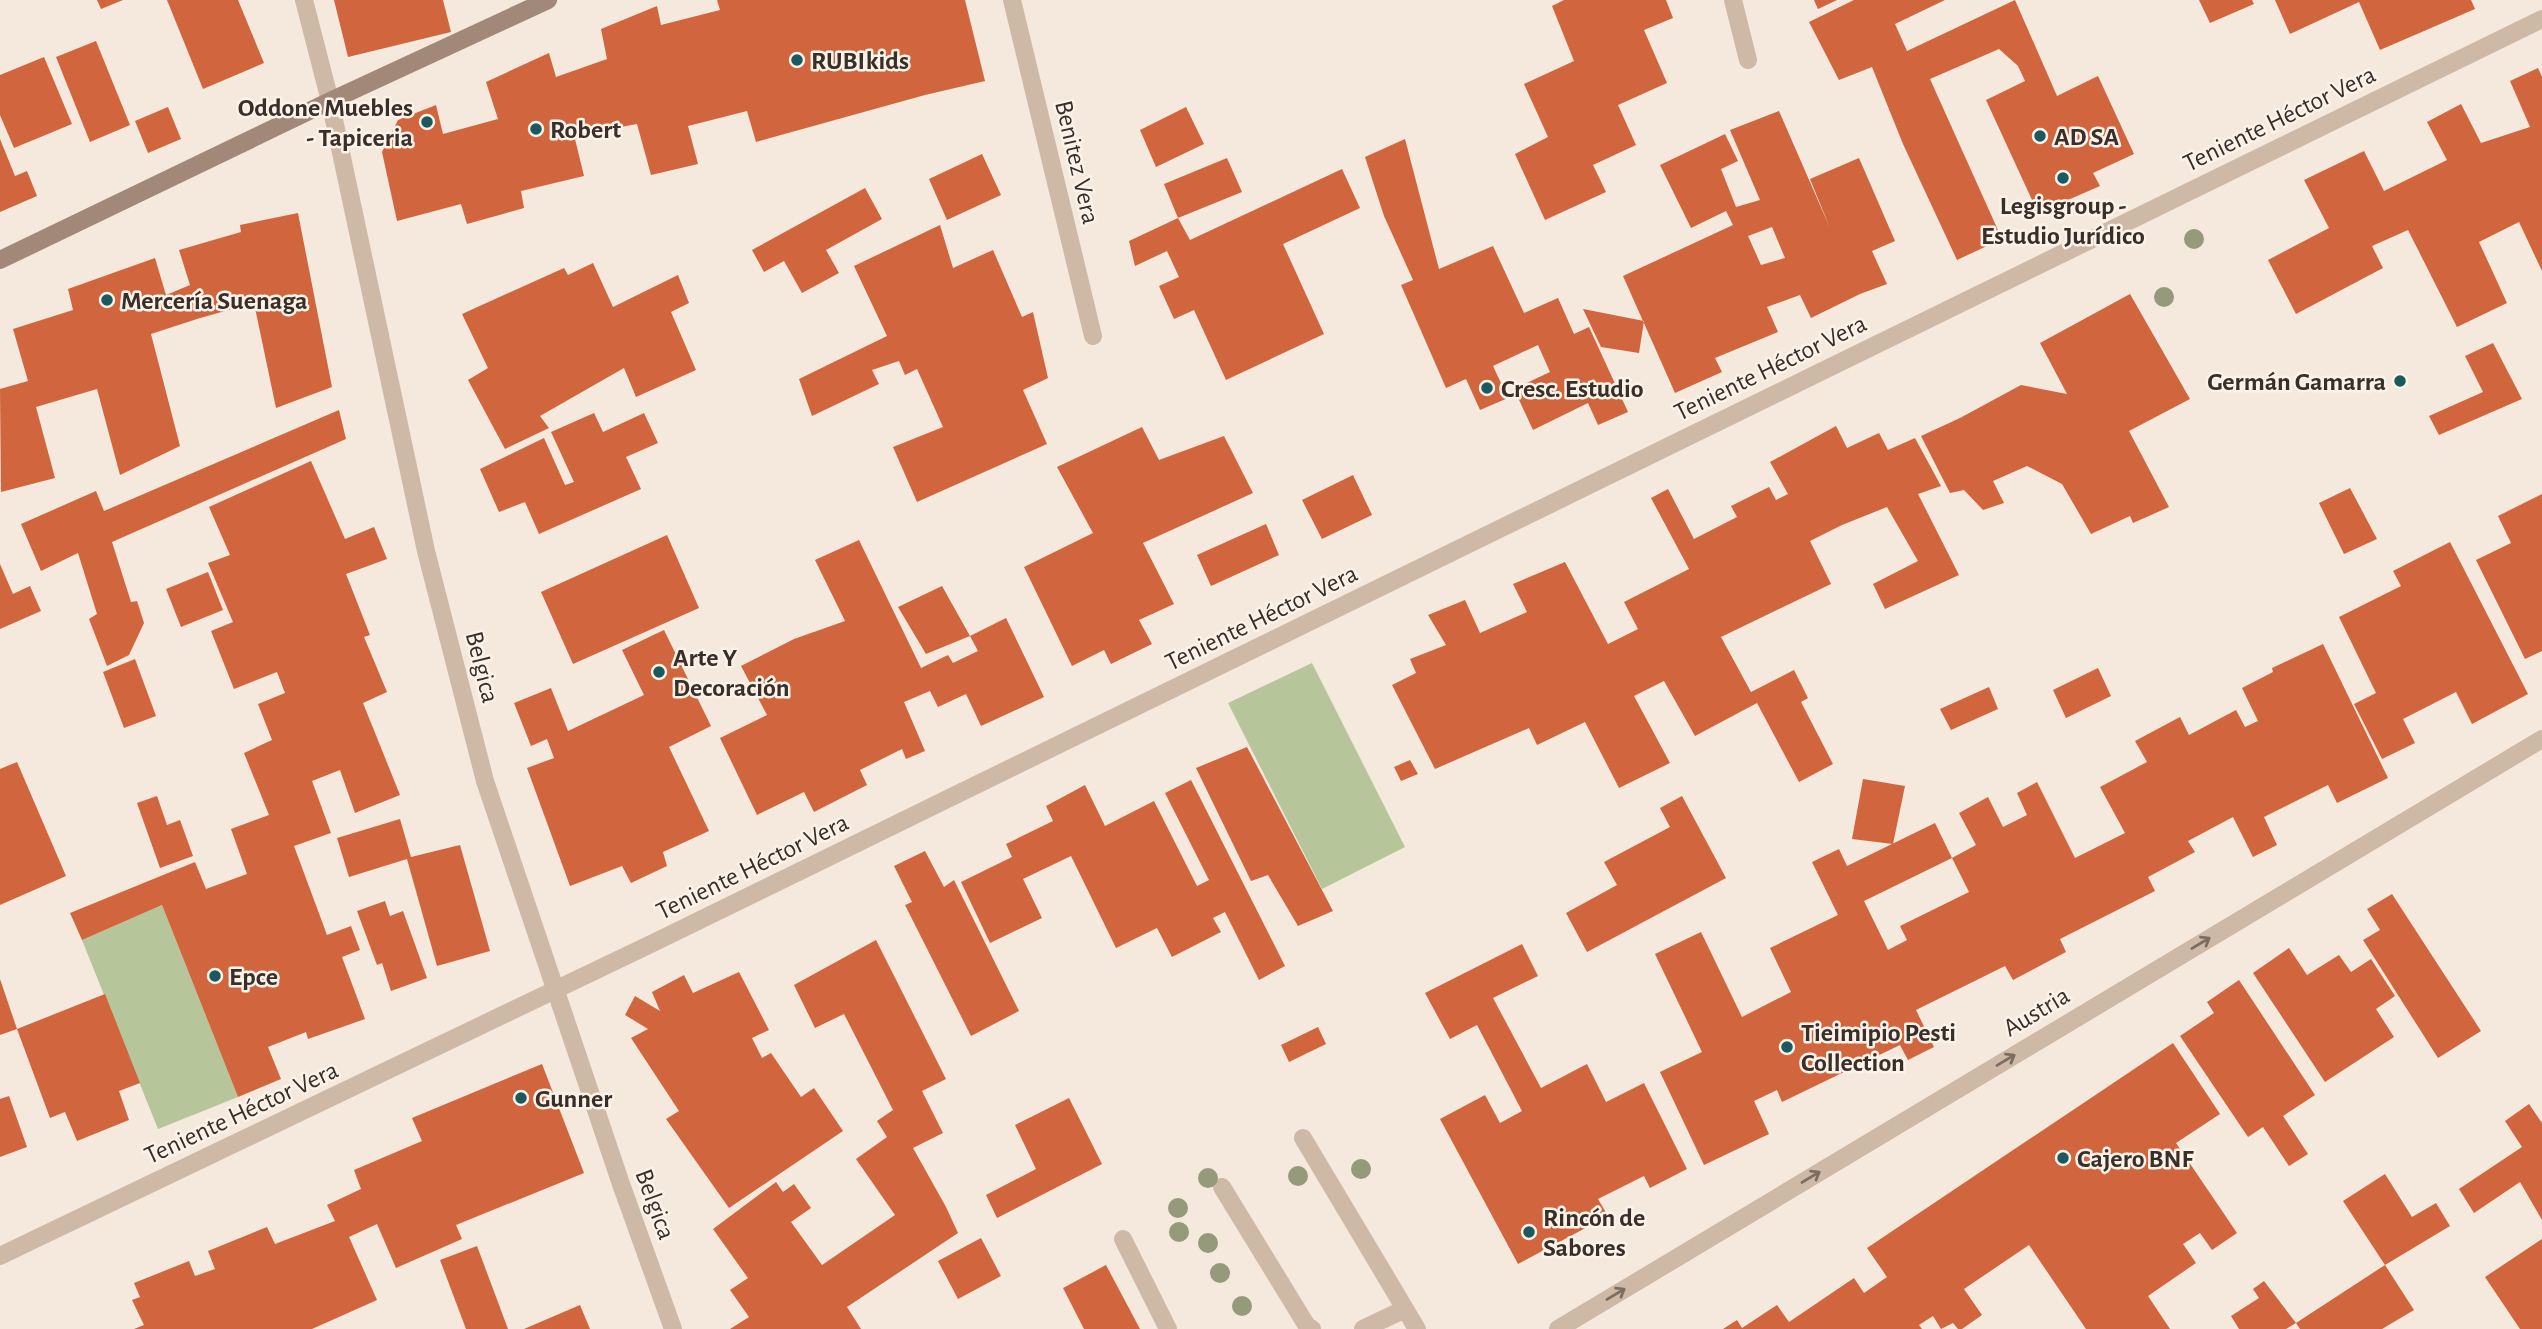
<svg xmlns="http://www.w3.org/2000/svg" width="2542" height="1329" viewBox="0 0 2542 1329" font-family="'Alegreya Sans',sans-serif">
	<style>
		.green { fill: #b6c59a }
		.building { fill: #d0653e; fill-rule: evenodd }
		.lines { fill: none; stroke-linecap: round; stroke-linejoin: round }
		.lane { stroke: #ceb9a7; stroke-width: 18 }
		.street { stroke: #ceb9a7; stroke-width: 18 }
		.secondary { stroke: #a28878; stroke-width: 18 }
		.tree { fill: #959a7a }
		.oneway { stroke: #7d6d61 }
		.poi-dot { fill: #19595f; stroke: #fbf3e9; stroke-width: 2.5 }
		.labels { text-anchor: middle; stroke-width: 5; stroke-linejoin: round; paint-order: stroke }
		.poi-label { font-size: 26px; font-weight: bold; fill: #3a2e28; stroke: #fbf3e9; text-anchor: start }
		.street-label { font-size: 26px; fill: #3a2e28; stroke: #fbf3e9 }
	</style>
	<rect width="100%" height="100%" fill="#f4e9dc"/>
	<path class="green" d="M1312,663L1405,847L1322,889L1228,703Z
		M162,905L238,1097L158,1129L82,940Z"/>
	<path class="building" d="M97,0H123L101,9Z
		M167,0H238L264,63L203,89Z
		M334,0H443L451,32L348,57Z
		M717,0H965L985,81L925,95L756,142L747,111L688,126L698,164L651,175L637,124L626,126L575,139L584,176L521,191L524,208L467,224L461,204L397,221L382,152L398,120L436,105L443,134L498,119L486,82L549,53L556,77L607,59L601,29L657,6L661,25L720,10Z
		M1564,0H1666L1673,18L1644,30L1667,83L1618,105L1636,145L1593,165L1606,192L1545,220L1515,154L1548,137L1524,84L1574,61L1552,6Z
		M1814,0H1837L1818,9Z
		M1854,0H1945L1895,24L1907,51L2015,0L2057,96L2098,76L2134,154L2093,173L2100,186L2038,213L1986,100L2025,81L2018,66L1999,49L1930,79L2002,239L1957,260L1903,144L1872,67L1839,80L1809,22Z
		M2199,0H2252L2254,4L2210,23Z
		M2275,0H2471L2475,9L2380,50L2359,2L2290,34Z
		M96,41L130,125L90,142L56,57Z
		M44,57L72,124L14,148L0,115V75Z
		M2538,68L2542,77V271L2519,222L2479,242L2507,303L2457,327L2408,230L2372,246L2383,268L2296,314L2268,260L2329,228L2304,180L2364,151L2384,191L2447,160L2427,122L2461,104L2481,143L2530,127L2510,81Z
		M168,107L181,139L148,153L135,121Z
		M1186,107L1204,144L1156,167L1140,130Z
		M1779,111L1830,228L1810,179L1859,158L1895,241L1872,251L1887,284L1860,294L1811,318L1800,295L1767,307L1778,332L1715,358L1722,372L1675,393L1623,276L1733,225L1726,211L1691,228L1660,165L1725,134L1738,161L1721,169L1736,207L1760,200L1730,130ZM1772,227L1785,258L1761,265L1748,236Z
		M0,139L15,176L27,171L37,196L0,212Z
		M1405,139L1439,269L1493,246L1524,313L1558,298L1574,334L1589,327L1628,412L1598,425L1588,403L1533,430L1514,389L1550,372L1538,345L1493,366L1508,398L1480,410L1466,379L1446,388L1401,285L1413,280L1384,216L1365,157Z
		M982,154L1001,195L947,220L929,179Z
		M1227,158L1242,192L1178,218L1164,184Z
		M1342,169L1360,208L1283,244L1324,334L1226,380L1194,310L1174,319L1159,286L1179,277L1167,251L1135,266L1129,241L1178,218L1190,240Z
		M865,188L882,219L826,250L839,273L802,293L784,261L764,272L752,250Z
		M298,213L332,387L276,408L254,303L200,318L151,334L180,446L120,475L97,389L36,407L55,478L1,492L0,389L28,381L13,329L73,310L68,289L155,258L166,295L190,285L179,250L241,232L240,225Z
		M940,225L953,268L993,250L1022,317L1033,312L1048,378L1023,390L1047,444L917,502L893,447L943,427L917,369L905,375L899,361L872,370L879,384L812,416L799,379L887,336L854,266Z
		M593,263L613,307L678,275L689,303L671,312L696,370L636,397L624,368L540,416L549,428L505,449L468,380L488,368L462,314L564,268L568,275Z
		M2130,294L2190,399L2129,431L2169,507L2133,523L2130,516L2091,534L2062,484L2027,466L1993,481L2004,503L1983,510L1964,490L1950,493L1921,436L1960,418L2021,385L2067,394L2040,343Z
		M1583,309L1644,321L1639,353L1601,347Z
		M2493,343L2522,399L2439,435L2429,416L2483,392L2465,356Z
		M339,410L346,439L112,542L131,602L137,601L144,623L129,655L107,666L89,619L97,614L78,553L41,571L21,524L96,491L104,511Z
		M594,413L603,432L644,413L658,443L626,457L641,489L539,534L525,502L499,512L480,469L544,438L565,485L574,482L551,432Z
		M1836,426L1847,448L1879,433L1888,450L1915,438L1941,486L1918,494L1959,575L1885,609L1873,584L1918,561L1887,507L1842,525L1810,541L1831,584L1721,637L1751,692L1794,670L1808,698L1801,702L1833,764L1799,782L1757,703L1695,736L1664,681L1634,696L1670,763L1619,788L1585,722L1537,745L1529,728L1435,769L1392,685L1416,673L1410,659L1446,645L1428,615L1465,600L1480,633L1527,612L1513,584L1565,562L1608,644L1638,629L1624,602L1689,569L1651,498L1668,489L1694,539L1737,517L1731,506L1769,487L1776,500L1788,494L1770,462Z
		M1142,427L1159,460L1224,436L1253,493L1143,543L1174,604L1139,620L1152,644L1111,664L1104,650L1072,666L1024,567L1093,533L1057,467Z
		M311,461L345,539L374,527L387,559L346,574L370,635L364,637L387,692L363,703L400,795L355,813L340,770L312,781L331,833L294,846L327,935L351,926L360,950L342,957L365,1019L308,1039L306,1032L268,1047L281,1079L238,1097L162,905L82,940L70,913L195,862L206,889L247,874L231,829L269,815L244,753L272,740L258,704L285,693L277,672L234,689L211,631L233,622L208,563L230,555L209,507Z
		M1353,475L1372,515L1322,539L1302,500Z
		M2350,488L2377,539L2344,554L2319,503Z
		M2542,494V651L2525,659L2476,560L2511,543L2498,516Z
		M1266,524L1279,555L1211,586L1197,555Z
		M667,535L699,608L573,664L541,592Z
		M859,540L921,668L948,655L953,663L978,651L970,636L926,654L898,607L942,586L970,636L1006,618L1044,697L981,726L966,694L938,707L930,691L904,702L925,751L906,759L902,749L860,770L867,785L814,812L804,792L757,815L720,738L767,715L741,666L794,639L845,621L815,560Z
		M2450,542L2528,694L2472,724L2456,692L2403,719L2415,743L2382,759L2354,704L2376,693L2339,617L2401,586L2393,571Z
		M0,564L13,594L30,586L41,611L0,629Z
		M208,572L223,610L181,627L166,589Z
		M664,630L711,726L669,747L709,831L663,852L667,866L631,883L622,866L570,886L527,768L554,758L547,739L531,746L514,703L551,688L568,731L644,695L622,650Z
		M2323,644L2388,778L2337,803L2328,785L2264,817L2277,845L2253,857L2233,817L2188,841L2195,852L2148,877L2155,891L2060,939L2066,952L2013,980L2005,966L1916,1010L1934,1047L1908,1060L1900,1045L1782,1102L1777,1090L1754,1101L1769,1134L1704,1165L1660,1072L1702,1052L1655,954L1701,932L1742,1017L1791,992L1770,948L1838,915L1812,862L1839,849L1847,866L1935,823L1952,858L1976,845L1959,813L1988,797L2003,827L2027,815L2017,793L2037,782L2075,858L2125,833L2100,787L2147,762L2135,741L2180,717L2189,735L2236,710L2245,727L2258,721L2242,688L2273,672L2272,668ZM1952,858L1969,892L1900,926L1907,940L1888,950L1864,901Z
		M135,659L156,716L124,728L103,672Z
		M2098,668L2111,696L2066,718L2053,690Z
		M1989,687L1998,709L1951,730L1940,709Z
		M1247,747L1333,911L1298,926L1268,875L1251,881L1196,768Z
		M1410,760L1418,774L1401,781L1394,767Z
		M17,762L66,876L0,905V769Z
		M1863,779L1905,786L1893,844L1852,839Z
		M1191,780L1285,966L1259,980L1225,912L1213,918L1221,932L1172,957L1157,928L1116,948L1071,856L1023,879L1042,918L990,943L961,882L1012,857L1006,844L1053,821L1046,806L1085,785L1105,826L1154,801L1197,886L1209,880L1165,793Z
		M157,796L167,825L180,820L193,856L160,868L137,803Z
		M1682,796L1726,878L1587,952L1566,913L1617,885L1604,862L1670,827L1660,808Z
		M400,819L411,857L460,845L490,951L437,966L407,859L349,877L337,838Z
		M925,851L944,887L954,880L1019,1011L971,1036L905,905L912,902L894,866Z
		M2392,894L2481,1031L2438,1058L2363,940L2380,930L2367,909Z
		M385,901L390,916L403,911L427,978L391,991L382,963L377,965L357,911Z
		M876,940L946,1079L922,1091L943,1133L913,1148L946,1207L958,1233L847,1307L861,1329H730L749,1317L730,1290L748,1278L713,1229L776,1182L783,1192L794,1184L811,1208L791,1222L822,1265L895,1215L856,1159L887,1137L877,1121L893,1110L844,1014L815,1028L794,985Z
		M1522,944L1538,976L1493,998L1541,1088L1587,1064L1606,1102L1644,1083L1687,1169L1650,1188L1644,1176L1598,1199L1608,1216L1518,1264L1440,1119L1485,1095L1500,1123L1522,1111L1477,1025L1450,1039L1425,993Z
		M2289,948L2307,975L2339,955L2351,972L2371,959L2395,996L2376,1009L2394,1037L2325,1082L2253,973Z
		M739,972L769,1030L752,1038L762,1058L771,1053L801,1097L814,1088L843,1131L729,1208L666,1119L679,1111L631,1038L648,1029L625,1015L635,996L660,1011L652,992L684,975L693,993Z
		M0,979L17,1029L105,994L140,1083L119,1091L129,1120L77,1141L65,1112L50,1118L17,1029L0,1035Z
		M2239,980L2315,1095L2283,1116L2308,1154L2289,1166L2263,1127L2248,1137L2180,1036L2214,1013L2207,1002Z
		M1318,1027L1326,1044L1289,1062L1281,1045Z
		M2173,1043L2220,1114L2176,1143L2237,1233L2212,1250L2200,1233L2183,1244L2196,1263L2148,1296L2170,1329H2086L2029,1245L1964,1289L1982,1315L1962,1329H1958L1953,1323L1941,1329L1933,1316L1919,1325L1922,1329H1723L1737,1320L1742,1328L1777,1305L1789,1322L1854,1278L1864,1293L1887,1277L1867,1248Z
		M542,1064L584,1173L456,1225L462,1239L396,1268L377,1224L349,1237L377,1300L312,1329H134L144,1325L132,1300L140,1297L134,1283L189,1261L195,1276L215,1269L208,1251L267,1227L275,1244L335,1221L327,1205L361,1189L354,1170L422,1141L412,1118Z
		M9,1096L27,1147L0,1157V1099Z
		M1069,1098L1102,1164L997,1218L986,1195L1036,1169L1015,1125Z
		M2529,1104L2542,1123V1220L2520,1182L2474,1213L2459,1189L2522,1147L2505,1121Z
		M2385,1174L2412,1217L2436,1203L2450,1226L2385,1265L2343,1201Z
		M981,1238L1001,1276L958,1299L938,1261Z
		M2542,1239V1329H2520L2485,1277Z
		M477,1246L508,1329H466L440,1260Z
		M1106,1265L1140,1329H1084L1063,1288Z
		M2385,1265L2414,1310L2382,1329H2300L2296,1323Z
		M2264,1281L2296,1323L2286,1329H2239L2231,1316L2259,1298L2253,1289Z
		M580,1305L590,1329H524Z"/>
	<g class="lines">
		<path class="lane" d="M1303,1138L1417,1329
			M1222,1187L1307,1326L1312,1329
			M1123,1239L1168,1329
			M1363,1329L1405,1309"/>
		<path class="street" d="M304,0L330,101L426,551L485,781L621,1184L673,1329
			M1012,0L1093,336
			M1733,0L1748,60
			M0,1256L653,943L2542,19
			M1558,1329L2542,739"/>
		<path class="secondary" d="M0,260L330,101L548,0"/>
	</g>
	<g class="tree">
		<circle cx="2194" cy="239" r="10"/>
		<circle cx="2164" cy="297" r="10"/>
		<circle cx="1361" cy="1169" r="10"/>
		<circle cx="1298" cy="1176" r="10"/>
		<circle cx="1208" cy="1178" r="10"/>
		<circle cx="1178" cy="1208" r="10"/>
		<circle cx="1179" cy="1232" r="10"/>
		<circle cx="1208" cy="1243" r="10"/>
		<circle cx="1220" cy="1273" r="10"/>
		<circle cx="1242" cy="1306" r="10"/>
	</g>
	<defs><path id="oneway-shaft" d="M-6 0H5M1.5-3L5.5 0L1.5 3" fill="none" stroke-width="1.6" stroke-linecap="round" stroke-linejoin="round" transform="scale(1.75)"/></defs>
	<g class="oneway">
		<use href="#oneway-shaft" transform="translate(2201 943) rotate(-31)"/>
		<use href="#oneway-shaft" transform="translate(2006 1060) rotate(-31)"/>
		<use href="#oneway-shaft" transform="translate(1811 1177) rotate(-31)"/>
		<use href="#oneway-shaft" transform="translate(1616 1294) rotate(-31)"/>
	</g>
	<g class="poi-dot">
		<circle cx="797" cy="60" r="7"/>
		<circle cx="427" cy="122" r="7"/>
		<circle cx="536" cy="129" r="7"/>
		<circle cx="2040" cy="136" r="7"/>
		<circle cx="2063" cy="178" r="7"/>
		<circle cx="107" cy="300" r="7"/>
		<circle cx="2400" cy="381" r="7"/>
		<circle cx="1487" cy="388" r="7"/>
		<circle cx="659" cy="672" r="7"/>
		<circle cx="215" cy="976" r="7"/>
		<circle cx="1787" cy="1047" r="7"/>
		<circle cx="521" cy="1098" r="7"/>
		<circle cx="2063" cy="1158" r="7"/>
		<circle cx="1529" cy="1232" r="7"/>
	</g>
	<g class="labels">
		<g class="poi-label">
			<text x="811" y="69">RUBIkids</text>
			<text x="413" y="116" text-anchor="end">Oddone Muebles<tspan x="413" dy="30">- Tapiceria</tspan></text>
			<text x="550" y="138">Robert</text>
			<text x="2054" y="145">AD SA</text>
			<text x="2063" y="214" text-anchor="middle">Legisgroup -<tspan x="2063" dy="30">Estudio Jurídico</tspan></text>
			<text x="121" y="309">Mercería Suenaga</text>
			<text x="2386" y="390" text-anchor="end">Germán Gamarra</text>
			<text x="1501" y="397">Cresc. Estudio</text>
			<text x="673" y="666">Arte Y<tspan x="673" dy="30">Decoración</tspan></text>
			<text x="229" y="985">Epce</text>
			<text x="1801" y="1041">Tieimipio Pesti<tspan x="1801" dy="30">Collection</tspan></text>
			<text x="535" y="1107">Gunner</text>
			<text x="2077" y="1167">Cajero BNF</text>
			<text x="1543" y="1226">Rincón de<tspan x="1543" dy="30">Sabores</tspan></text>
		</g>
		<g class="street-label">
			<text transform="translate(2279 118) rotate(-26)" y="9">Teniente Héctor Vera</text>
			<text transform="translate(1078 162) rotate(77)" y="9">Benitez Vera</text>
			<text transform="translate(1770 367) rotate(-26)" y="9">Teniente Héctor Vera</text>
			<text transform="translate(1261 617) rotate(-26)" y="9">Teniente Héctor Vera</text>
			<text transform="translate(483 667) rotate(76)" y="9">Belgica</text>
			<text transform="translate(752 866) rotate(-26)" y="9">Teniente Héctor Vera</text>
			<text transform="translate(2036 1011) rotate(-31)" y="9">Austria</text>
			<text transform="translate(241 1112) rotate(-25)" y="9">Teniente Héctor Vera</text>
			<text transform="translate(656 1204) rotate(70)" y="9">Belgica</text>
		</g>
	</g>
</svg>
